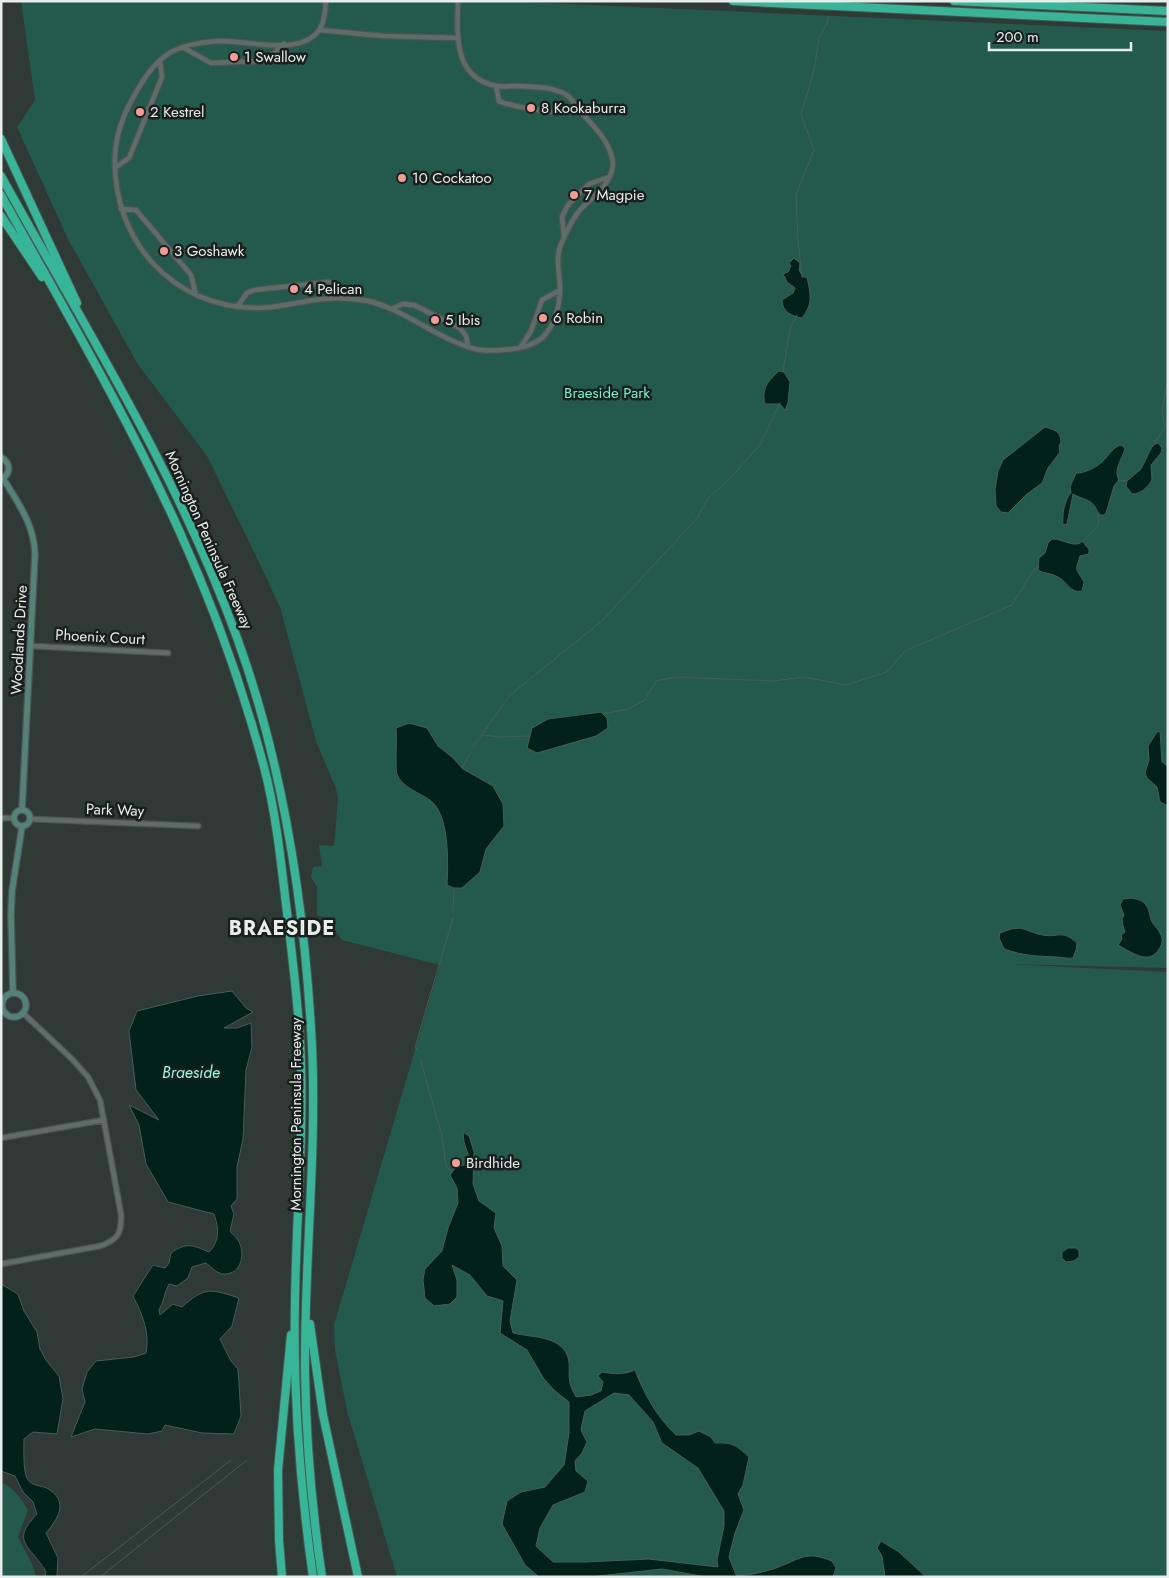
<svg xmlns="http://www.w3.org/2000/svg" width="1169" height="1578" viewBox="0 0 1169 1578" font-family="Jost,sans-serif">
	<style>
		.green { fill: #245a4c }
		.water { fill: #022119; stroke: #465e58; fill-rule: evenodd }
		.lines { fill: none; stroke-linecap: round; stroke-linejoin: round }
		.stream { stroke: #465e58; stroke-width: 1 }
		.street-casing { stroke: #4c5552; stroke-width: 7 }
		.secondary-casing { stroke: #4c5552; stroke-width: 8 }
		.highway-casing { stroke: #4c5552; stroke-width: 10 }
		.street { stroke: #606c68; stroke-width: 4.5 }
		.secondary { stroke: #548276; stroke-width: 5.5 }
		.highway { stroke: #37b697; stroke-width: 8 }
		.poi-dot { fill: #f59b97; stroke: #1a1f1e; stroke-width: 2 }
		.labels { text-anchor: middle; stroke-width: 5; stroke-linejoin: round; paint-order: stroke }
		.poi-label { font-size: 15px; fill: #e6edea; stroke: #1a1f1e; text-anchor: start }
		.park-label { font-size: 15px; fill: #6ff6d1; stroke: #1a1f1e }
		.street-label { font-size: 15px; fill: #e6edea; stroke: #1a1f1e }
		.water-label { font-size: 16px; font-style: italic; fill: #96fadc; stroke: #1a1f1e }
		.district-label { font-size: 20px; font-weight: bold; letter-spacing: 1px; fill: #e6edea; stroke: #1a1f1e }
	</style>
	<rect width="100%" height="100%" fill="#2f3936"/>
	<path class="green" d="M21,1H501L1168,31V968L1006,964L1168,972V1577H397L347,1411L335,1350L334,1325L440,965L342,940L326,918L317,915V887L311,877L313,867L322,866L319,845L334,846L338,798L336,789L316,741L280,607L255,554L207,456L137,363L68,239L17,127L35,100Z
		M1,1482C14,1488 21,1499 28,1510L18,1537L33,1566L36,1577H1Z"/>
	<path class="water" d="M794,258L800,263L799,270L803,277H807C810,293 814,303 802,318C792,316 782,312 782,300L793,293L795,288L787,282L783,274L788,272L791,266L789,263Z
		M779,371L784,372L790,382L788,403L785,410L780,404H765C761,390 768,380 779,371Z
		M1045,427C1054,430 1061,431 1061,442L1059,446L1060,452L1048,468L1042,483L1027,494L1008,513L1001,512L996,506L995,489L998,471L1003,460Z
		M1158,443L1162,448L1161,453L1151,465L1152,480C1148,487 1141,494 1132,494L1126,486L1127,481L1141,469L1153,445Z
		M1120,445L1123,446L1125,449C1122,459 1113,470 1119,480L1114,486L1106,513L1104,515H1099C1092,497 1087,502 1073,494L1067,524L1063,525C1062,516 1064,500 1071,493L1070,487L1076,473C1083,474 1097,467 1102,462C1109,456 1111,449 1120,445Z
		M1052,539C1064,539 1075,549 1083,541L1085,545L1089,549V554L1080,556C1075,573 1075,566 1084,582L1082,591C1070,594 1067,581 1058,577C1052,573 1044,574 1038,570L1039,558L1045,553L1048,543Z
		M601,712L607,718L608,728L596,736L537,753L527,748L532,728L548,719Z
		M409,723L427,728L438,746L452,757L463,769L493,786L503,804L504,826L486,849L480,872L462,888H454L447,885C448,863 450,815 430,800C420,793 401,787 397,774C395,770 397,736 396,728Z
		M1160,731L1162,762L1168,766V806L1160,802L1157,787L1147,778L1145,773L1149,760L1148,746L1157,732Z
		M1131,898C1136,899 1142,900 1145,904C1150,909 1149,916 1152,922C1155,927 1159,930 1161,935C1163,940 1162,945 1159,949C1149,966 1131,952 1118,945L1122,939L1121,935L1125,932L1123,926L1122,919L1124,915L1120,905L1123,899Z
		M1020,928C1028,930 1035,934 1043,935C1058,938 1062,929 1077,943L1076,950L1073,958C1066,959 1063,957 1057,957C1036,956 1024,956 1004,949L999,938L1000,933L1011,929Z
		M232,991L246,1008L253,1012L224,1028H237L251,1023L252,1047L246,1070L243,1139L237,1167V1199L231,1206L234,1214L230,1231C232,1234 236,1237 238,1240C246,1253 242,1275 223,1274C216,1273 211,1267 206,1263L192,1267L188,1278L177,1286L169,1284C164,1293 164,1302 159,1310L160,1315L173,1304L182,1307C205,1286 211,1289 239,1298L232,1326L220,1339L231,1361L238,1369L241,1416L234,1434L202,1433L165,1425L162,1431L148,1434L95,1429L71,1437L85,1402L82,1389L87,1372L96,1361L134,1357L146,1353C150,1332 142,1314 133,1296L153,1265L165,1268L169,1263L171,1253C186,1242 193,1245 209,1252C220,1241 219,1228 214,1214L168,1202L146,1164L139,1125L129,1105L159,1120L136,1090L129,1031L137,1011L198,996Z
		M463,1132L469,1136L474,1152L473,1184L479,1201L496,1213L494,1228L502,1246L503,1266L517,1280L510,1321L513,1333C533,1338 565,1335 569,1362C570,1368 568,1375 570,1382C570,1387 574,1392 576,1397L591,1395L601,1391L603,1382L598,1376L602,1372C613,1374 624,1375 635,1370C644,1394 657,1417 676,1435H689L699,1431L711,1437L715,1443C733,1442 737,1446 749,1457L743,1485L738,1494L744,1510L735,1533L729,1557L736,1575L741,1576C753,1574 765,1572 776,1568C801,1559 805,1550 832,1561L836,1568L833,1577H706L662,1569L590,1577H539L525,1565L502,1524L507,1501L521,1492L545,1487L564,1465L569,1433V1402L554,1390L544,1379L527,1350L500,1333L503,1301L487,1296L470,1275L452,1265L457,1280V1297L450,1304L434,1306L425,1298L423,1280L425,1269L442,1251L448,1228L458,1203L457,1188L450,1175L456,1167L467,1164L469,1157L464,1142ZM614,1393L629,1395L653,1422L662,1443L698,1468L724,1511V1526L717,1560L718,1567L649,1559L584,1562H553L536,1546L540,1528L553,1505L585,1492L588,1481L576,1471L575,1461L582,1453L587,1442L581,1430L585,1411Z
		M1068,1248H1076L1079,1251V1257L1074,1261L1066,1262L1062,1258V1252Z
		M1,1284L18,1294L24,1311L37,1332L40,1349L46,1360L59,1376L63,1399L57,1434L33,1432L24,1439C24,1449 23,1471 27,1478C32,1488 42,1484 50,1490C69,1503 57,1520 46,1533L58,1558L57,1577H45L46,1572C31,1545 9,1543 37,1514L33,1502L23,1492L15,1476L1,1471Z
		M881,1541L899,1552L926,1577H885L882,1556L877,1548Z"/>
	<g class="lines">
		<path class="stream" d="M802,277L798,241L796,194L814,150L801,115L814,70L819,38L828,21V16
			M783,372L790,328L797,315
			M1152,447L1165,427L1162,412L1168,377
			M1118,480L1126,481
			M1083,541L1098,526L1099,513
			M604,714L628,709L645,700L656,681L676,677L774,681L804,677L846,685L887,672L905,651L1012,605L1034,569L1039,567
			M481,735L500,737L530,736
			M473,747L510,695L602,621L697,518L707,500L734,474L760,445L780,403
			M462,768L470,753
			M453,912L454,889
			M418,1050L415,1047L453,918
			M421,1062L442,1136L446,1166L452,1173
			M81,1577L231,1460
			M100,1577L247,1460"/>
		<defs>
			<path id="street" d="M326,1C325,10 325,19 321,27C304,59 246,39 217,41C204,42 185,45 173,51C158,59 146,75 138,89C125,110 116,131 115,156C112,240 172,308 258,308C273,308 288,304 303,302C323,298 347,297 368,301C406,310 437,339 475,349C487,352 501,350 513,349C525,347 534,345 543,337C555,325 560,305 560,289C560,273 555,260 561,244C567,232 571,220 580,210C591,198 608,187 612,170C616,157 605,139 596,129C591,122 584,116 579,110C573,102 571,96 561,92C547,86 531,87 516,86C510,86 503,87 497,86C453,78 457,35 458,1
				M319,30L383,36L458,38
				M184,48L211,63L266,61L284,44
				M496,86L499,101C509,106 546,112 558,112C565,113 571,111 577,108
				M116,167L129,158L162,77L160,60
				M121,209L136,210L191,275L196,295
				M564,236L562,217L568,205L589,184L609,177
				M237,307L247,293L254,290L328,282L337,287L339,295L344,298
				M391,309L403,304L414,305L460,328L466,336L468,346
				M520,348L531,331L542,300L560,290
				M31,646L168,653
				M1,818H14
				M30,819L198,826
				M1,1138L104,1120
				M1,1264L100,1246C118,1240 122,1233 121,1214L100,1100L88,1077L72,1059L23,1013"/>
			<path id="secondary" d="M1,457C11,463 11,473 2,479
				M3,478C18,503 34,524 35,554L22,810
				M14 818a8 8 0 1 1 16 0a8 8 0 1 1-16 0Z
				M13,993L11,916L12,891L22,827
				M2 1005a12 12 0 1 1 24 0a12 12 0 1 1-24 0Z"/>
			<path id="highway" d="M733,1L1168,22
				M954,1L1168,11
				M1,139L77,303
				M1,176C84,326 177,473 236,635C284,766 305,908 312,1047C317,1155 304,1263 305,1371C306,1440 312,1509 322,1577
				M1,195C62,305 126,414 178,528C213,605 242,685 264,767C275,809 280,853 285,896C291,944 297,992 300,1040C305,1128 296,1215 295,1302C293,1394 300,1486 313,1577
				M1,216L42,277
				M310,1324L323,1415L358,1577
				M282,1577L279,1540L278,1470L291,1335"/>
		</defs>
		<use href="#street" class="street-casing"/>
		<use href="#secondary" class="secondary-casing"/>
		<use href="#highway" class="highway-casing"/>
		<use href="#street" class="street"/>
		<use href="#secondary" class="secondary"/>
		<use href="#highway" class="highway"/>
	</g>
	<g class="poi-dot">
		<circle cx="234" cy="57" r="5"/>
		<circle cx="531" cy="108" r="5"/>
		<circle cx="140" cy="112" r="5"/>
		<circle cx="402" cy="178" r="5"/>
		<circle cx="574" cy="195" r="5"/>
		<circle cx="164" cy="251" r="5"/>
		<circle cx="294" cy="289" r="5"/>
		<circle cx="543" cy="318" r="5"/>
		<circle cx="435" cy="320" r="5"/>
		<circle cx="456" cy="1163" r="5"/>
	</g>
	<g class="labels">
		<g class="poi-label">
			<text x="244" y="62">1 Swallow</text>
			<text x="541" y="113">8 Kookaburra</text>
			<text x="150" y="117">2 Kestrel</text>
			<text x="412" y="183">10 Cockatoo</text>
			<text x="584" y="200">7 Magpie</text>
			<text x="174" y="256">3 Goshawk</text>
			<text x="304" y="294">4 Pelican</text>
			<text x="553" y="323">6 Robin</text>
			<text x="445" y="325">5 Ibis</text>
			<text x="466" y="1168">Birdhide</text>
		</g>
		<g class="park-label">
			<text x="607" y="398">Braeside Park</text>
		</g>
		<g class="street-label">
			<text transform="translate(209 540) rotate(66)" y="5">Mornington Peninsula Freeway</text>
			<text transform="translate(100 637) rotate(3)" y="5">Phoenix Court</text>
			<text transform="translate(19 640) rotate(-87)" y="5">Woodlands Drive</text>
			<text transform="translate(115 810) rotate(2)" y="5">Park Way</text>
			<text transform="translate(296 1114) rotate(-90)" y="5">Mornington Peninsula Freeway</text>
		</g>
		<g class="water-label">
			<text x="191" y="1078">Braeside</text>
		</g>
		<g class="district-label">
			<text x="282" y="935">BRAESIDE</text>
		</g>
	</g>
	<rect width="1169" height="1578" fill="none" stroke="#e6edea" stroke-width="5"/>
	<path d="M989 42v8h142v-8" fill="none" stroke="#e6edea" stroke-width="2.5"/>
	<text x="996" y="42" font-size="15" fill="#e6edea" stroke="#1a1f1e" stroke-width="4" paint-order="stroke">200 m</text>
</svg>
